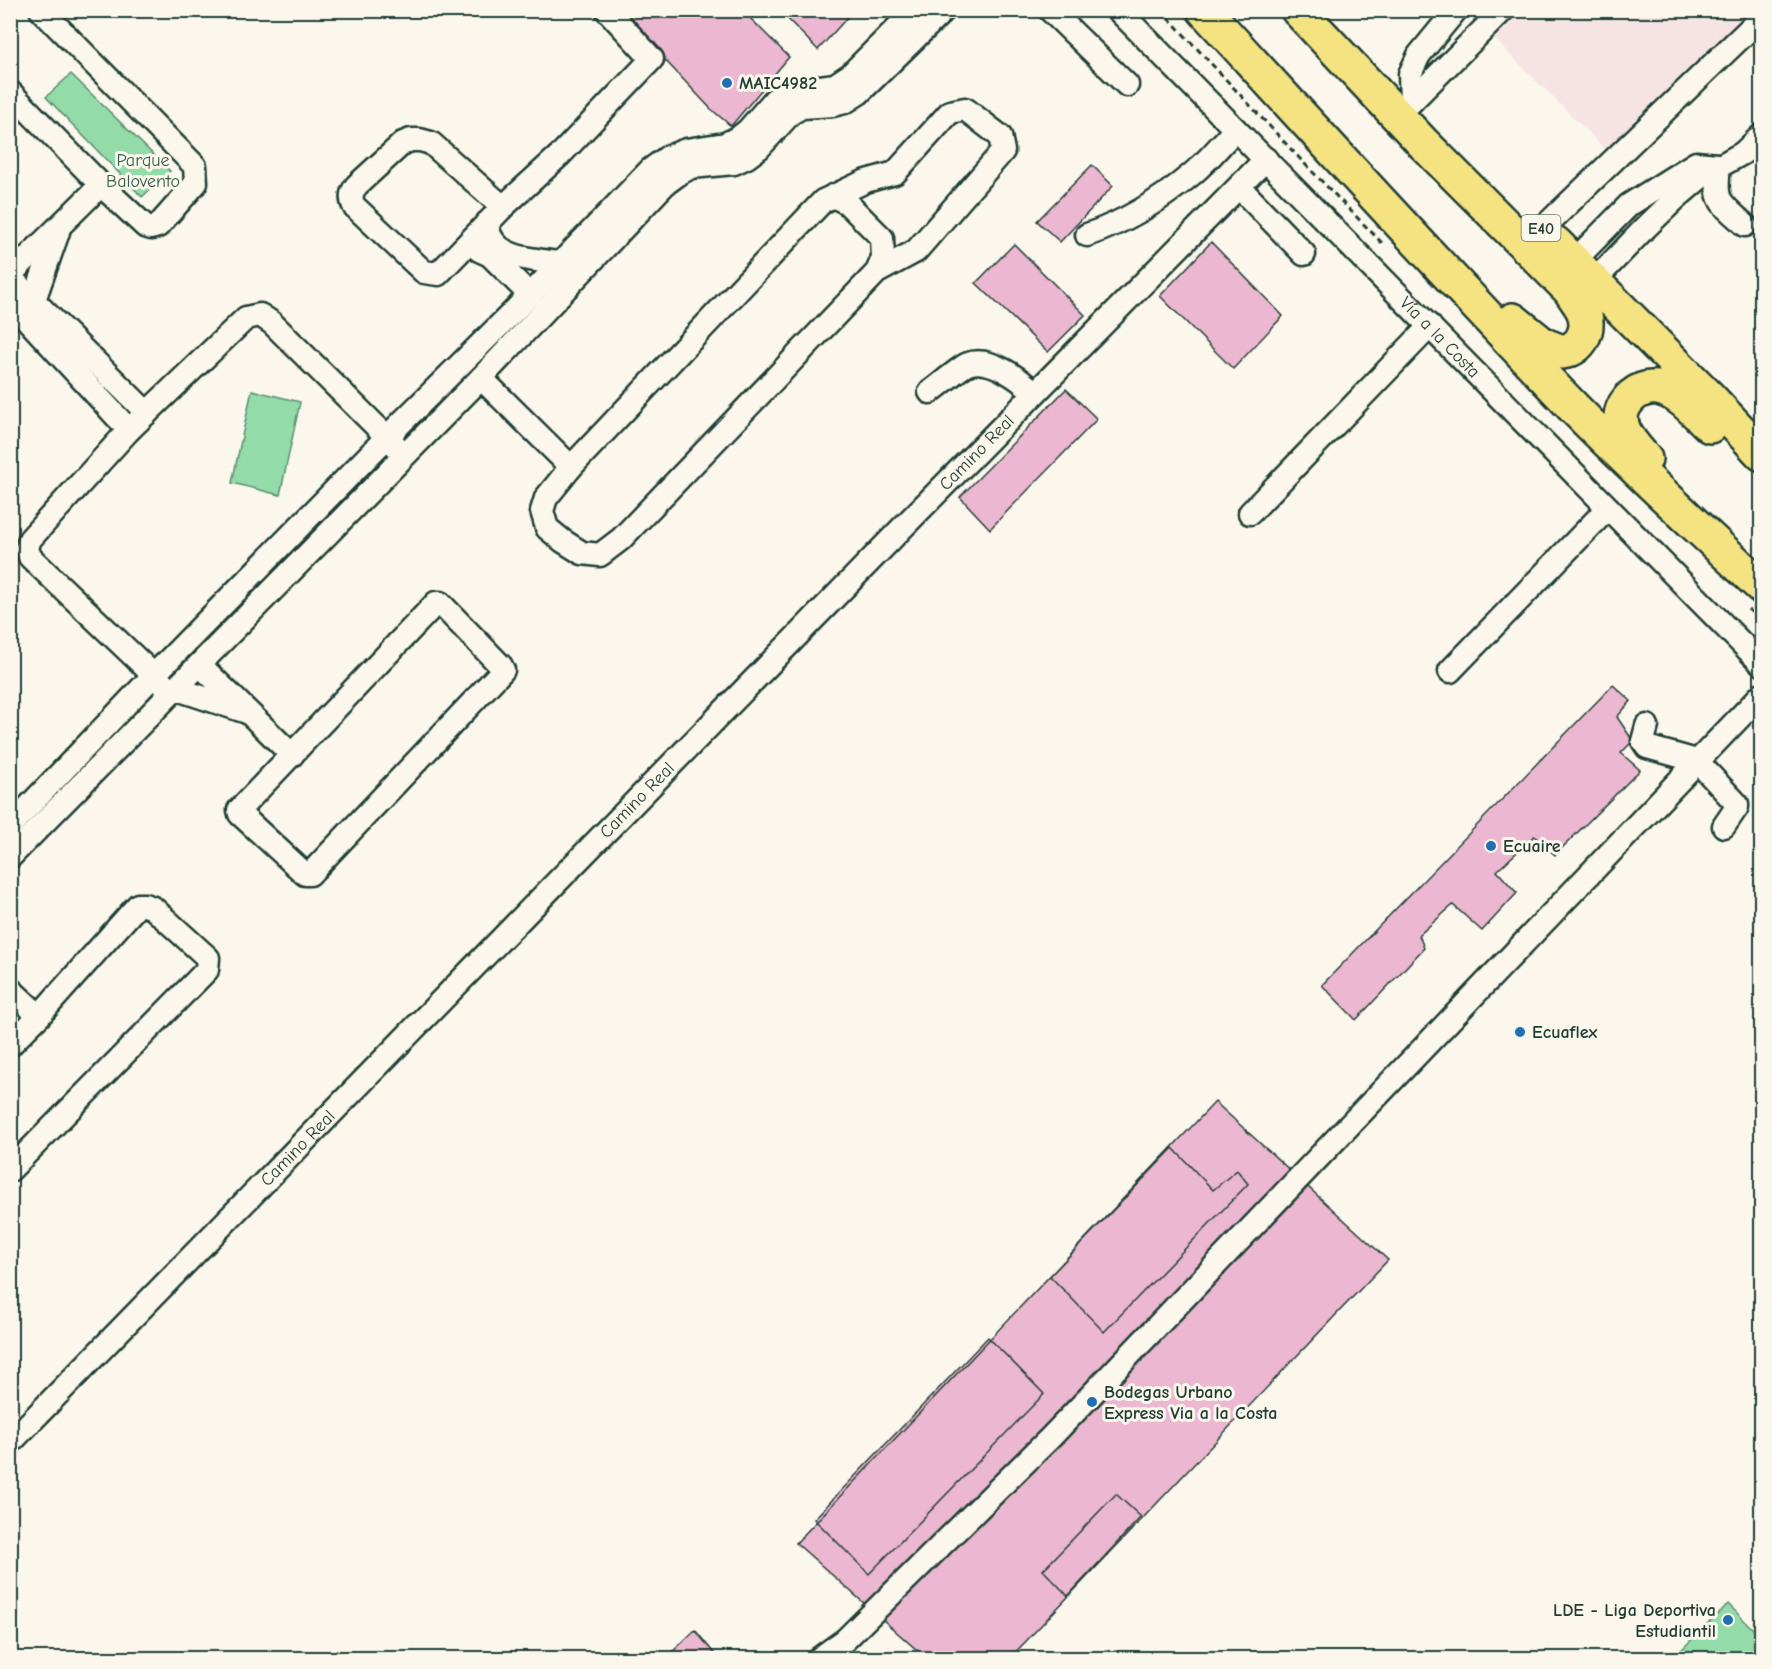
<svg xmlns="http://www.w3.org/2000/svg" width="1772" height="1669" viewBox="0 0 1772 1669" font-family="'Comic Neue',sans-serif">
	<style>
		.built { fill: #f6e4e4 }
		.green { fill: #93dcaa; stroke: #598c6f; stroke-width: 1.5 }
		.building { fill: #ecb7d1; stroke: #1f3d34; stroke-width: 1.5 }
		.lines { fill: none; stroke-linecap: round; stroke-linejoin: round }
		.minor-casing { stroke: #1f3d34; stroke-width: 27 }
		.highway-casing { stroke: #1f3d34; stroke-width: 38 }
		.path { stroke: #1f3d34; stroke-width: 3; stroke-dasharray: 6 4.5; stroke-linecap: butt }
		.minor { stroke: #fbf7ec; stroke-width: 22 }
		.highway { stroke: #f5e382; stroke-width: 33 }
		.poi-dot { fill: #1f6fb2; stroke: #fbf7ec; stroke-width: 2 }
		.labels { text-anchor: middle; stroke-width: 6; stroke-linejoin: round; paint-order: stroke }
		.shield { fill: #fbf7ec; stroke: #61756b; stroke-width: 1.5 }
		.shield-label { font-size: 16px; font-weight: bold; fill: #1f3d34 }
		.poi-label { font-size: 18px; font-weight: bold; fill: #1f3d34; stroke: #fbf7ec; text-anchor: start }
		.park-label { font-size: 18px; fill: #365d4c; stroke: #fbf7ec }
		.street-label { font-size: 18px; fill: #1f3d34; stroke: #fbf7ec }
	</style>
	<rect width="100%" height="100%" fill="#fbf7ec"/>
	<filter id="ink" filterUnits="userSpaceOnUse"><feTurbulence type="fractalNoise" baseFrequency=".0167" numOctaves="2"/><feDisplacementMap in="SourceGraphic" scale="12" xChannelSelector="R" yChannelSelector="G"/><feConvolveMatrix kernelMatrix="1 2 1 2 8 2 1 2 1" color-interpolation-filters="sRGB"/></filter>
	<g filter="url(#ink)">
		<path class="built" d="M1509,11H1753L1607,151L1487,32Z"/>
		<path class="green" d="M71,74L170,171L142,197L46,97Z
			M252,390L300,402L280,495L232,483Z
			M1728,1604L1761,1637V1658H1673Z"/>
		<path class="building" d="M618,10H742L789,57L731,126L711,109Z
			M779,10H854L818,50Z
			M1092,165L1113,186L1060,242L1037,221Z
			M1211,242L1283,316L1233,369L1160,296Z
			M1014,244L1085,315L1048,352L976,283Z
			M1066,389L1097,419L990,529L960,497Z
			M1613,685L1631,701L1617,717L1633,741L1621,753L1640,770L1555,855L1534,836L1497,871L1517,893L1482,931L1453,905L1419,935L1424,948L1356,1020L1322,985Z
			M1215,1102L1388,1260L1010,1658H926L796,1543Z
			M1173,1148L1213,1190L1237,1170L1248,1184L1104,1332L1050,1276Z
			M988,1337L1044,1394L869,1574L814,1519Z
			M1116,1494L1141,1517L1068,1596L1043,1570Z
			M695,1630L718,1658H666Z"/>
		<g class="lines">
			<defs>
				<g id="minor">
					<path d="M1050,10L1127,85"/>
					<path id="s1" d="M1118,10L1762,664"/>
					<path d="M10,92L101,185L145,226L151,228L158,226L196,183L195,166L41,10"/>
					<path d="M1411,102L1503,10"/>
					<path d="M1411,102L1410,74L1419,55L1456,10"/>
					<path d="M1719,165C1715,203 1718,200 1745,225"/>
					<path d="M1239,187L1304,254"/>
					<path d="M833,196L847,203L882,238L883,258L877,272L621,539L600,555L582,553L563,541L547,528L542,511L546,498L571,467L823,201L866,181L895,173L950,112L965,109L1000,136L1003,151L916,251L877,272"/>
					<path d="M503,207L431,143L420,140H411L403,143L357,185C351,192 350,198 354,206L424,272L438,274L503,207L561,154L652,59L607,10"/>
					<path d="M487,223C490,259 530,259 559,263"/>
					<path d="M1542,229L1762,17"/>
					<path d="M1087,235C1125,222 1161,200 1192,174C1208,161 1221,144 1235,130"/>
					<path d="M479,250L490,255L530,295"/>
					<path d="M1574,261L1629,205L1696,163L1717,165"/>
					<path d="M10,275L101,185"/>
					<path d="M10,277L147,413"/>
					<path d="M1594,281L1642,231L1674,200L1702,176L1743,153L1762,135"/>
					<path d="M34,300L58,232"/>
					<path d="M10,301L129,430"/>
					<path d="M481,378L571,467"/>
					<path d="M930,392C939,386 960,367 968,364C990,356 1020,379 1035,393"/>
					<path d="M1250,513L1430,326"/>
					<path d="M436,603H440L501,666L503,670L310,874H305L240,814L239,810Z"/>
					<path d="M200,665L292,755"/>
					<path d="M1450,671L1608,508"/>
					<path d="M164,685L30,557L27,548L30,539L129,430L246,318L260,315L272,323L398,448"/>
					<path d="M177,689L244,711"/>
					<path d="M1647,726L1643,741L1647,747L1697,761L1737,804V807L1724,826"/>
					<path d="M10,826L154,675L387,437L530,295L650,170L668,157L686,150L725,144L738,138L748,130L775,99L791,91L835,85L850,75L915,10"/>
					<path d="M10,857L481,378L665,184L680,173L691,167L734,163L747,157L759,148L791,113L802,107L833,105L845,102L859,93L944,10"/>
					<path d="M10,989L39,1016"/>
					<path d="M10,1045L39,1016L138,905H145L153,908L208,958L207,970L10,1170"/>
					<path id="s2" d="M10,1443L903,527L1266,159"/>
					<path d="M820,1658L845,1640L1051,1437L1762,694"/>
				</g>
				<path id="highway" d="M1204,10C1327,144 1449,278 1575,409C1635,470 1699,528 1762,587
					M1298,10L1424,144L1569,289C1574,296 1579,303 1583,310C1591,329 1582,349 1562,352L1544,345L1513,320
					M1555,243L1710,398L1762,454
					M1645,459C1629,441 1608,419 1632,396C1639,390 1648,387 1658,388C1679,392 1695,412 1710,426"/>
			</defs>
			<use href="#minor" class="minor-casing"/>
			<use href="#highway" class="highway-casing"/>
			<path class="path" d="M1161,10L1303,162L1383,244
				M1748,609L1762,621"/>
			<use href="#minor" class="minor"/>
			<use href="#highway" class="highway"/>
		</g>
	</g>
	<g class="poi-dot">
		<circle cx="727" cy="83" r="6"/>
		<circle cx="1491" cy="846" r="6"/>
		<circle cx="1520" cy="1032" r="6"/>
		<circle cx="1092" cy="1402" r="6"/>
		<circle cx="1728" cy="1620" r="6"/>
	</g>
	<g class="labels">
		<rect class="shield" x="1521.5" y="215" width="39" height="26" rx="4.5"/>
		<g class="shield-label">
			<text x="1541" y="234">E40</text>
		</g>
		<g class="poi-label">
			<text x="739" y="89">MAIC4982</text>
			<text x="1503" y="852">Ecuaire</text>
			<text x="1532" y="1038">Ecuaflex</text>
			<text x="1104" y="1398">Bodegas Urbano<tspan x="1104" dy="21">Express Via a la Costa</tspan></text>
			<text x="1716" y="1616" text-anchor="end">LDE - Liga Deportiva<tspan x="1716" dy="21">Estudiantil</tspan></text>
		</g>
		<g class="park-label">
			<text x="143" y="166">Parque<tspan x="143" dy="21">Balovento</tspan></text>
		</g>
		<g class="street-label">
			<text dy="6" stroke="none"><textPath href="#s1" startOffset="459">Vía a la Costa</textPath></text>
			<text dy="6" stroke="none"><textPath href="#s2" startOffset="1384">Camino Real</textPath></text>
			<text dy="6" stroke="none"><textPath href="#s2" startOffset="898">Camino Real</textPath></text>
			<text dy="6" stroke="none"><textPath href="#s2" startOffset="412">Camino Real</textPath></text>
		</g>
	</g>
	<rect width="1772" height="1669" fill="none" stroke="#fbf7ec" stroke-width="36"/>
	<rect x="18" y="18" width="1736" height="1633" fill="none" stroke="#1f3d34" stroke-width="2" filter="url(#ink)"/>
</svg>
